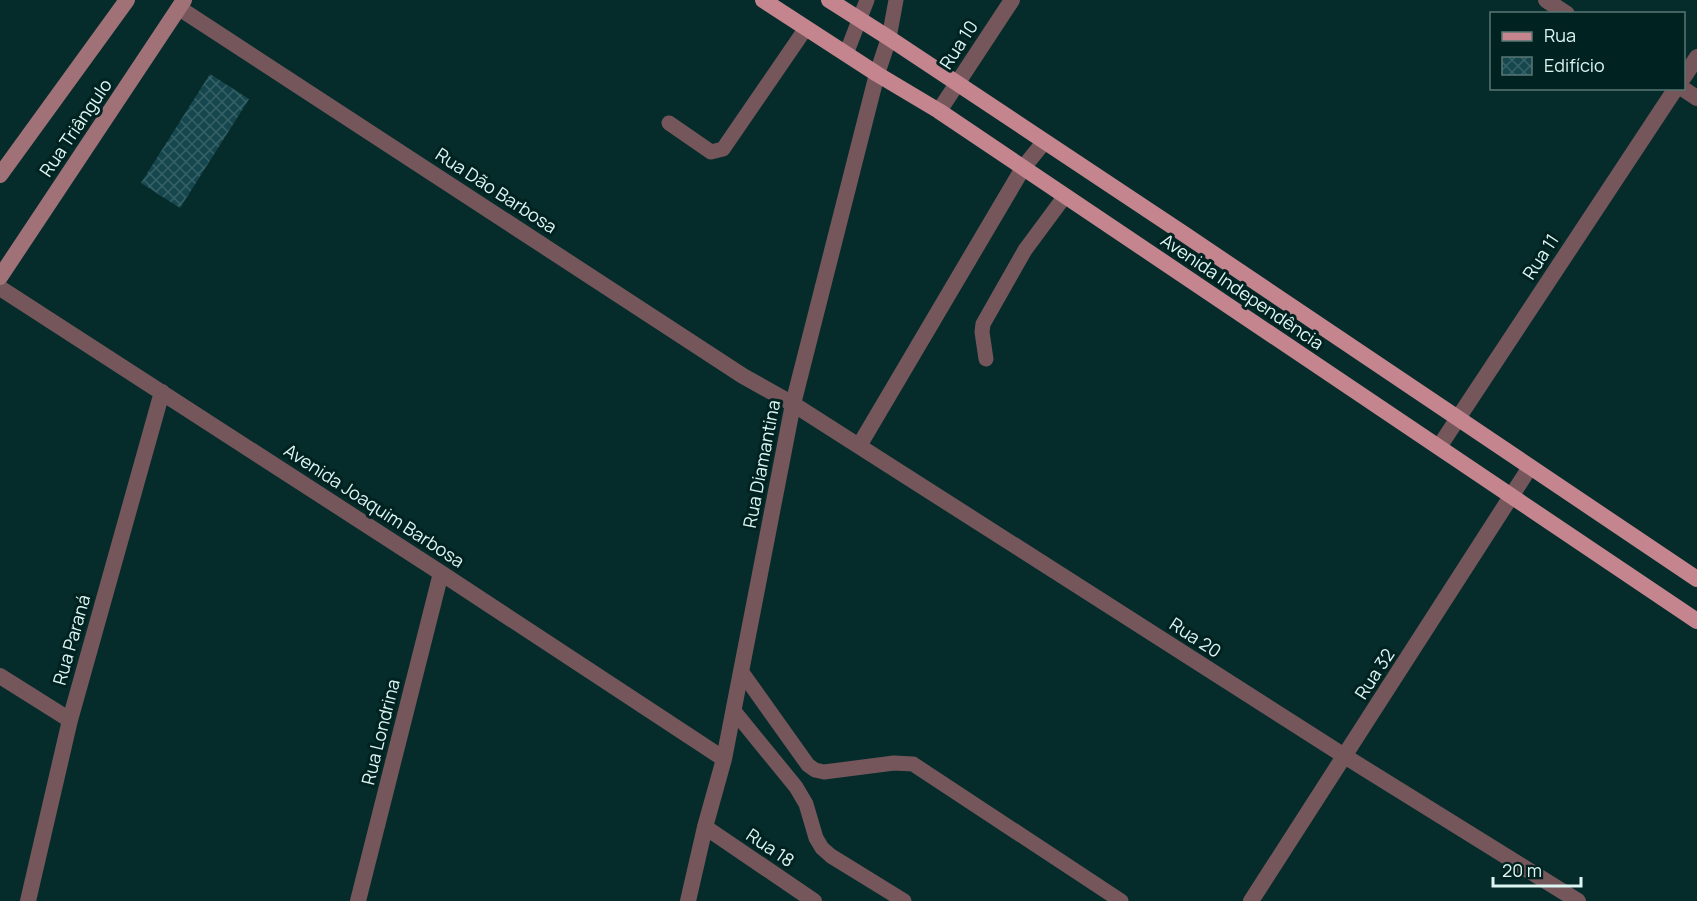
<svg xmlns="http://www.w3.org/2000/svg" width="1697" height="901" viewBox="0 0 1697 901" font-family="Manrope,sans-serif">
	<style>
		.building { fill: url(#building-cross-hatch) }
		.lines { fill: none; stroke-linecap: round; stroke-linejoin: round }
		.service { stroke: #75565b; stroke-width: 15 }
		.minor { stroke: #75565b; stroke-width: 16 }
		.tertiary { stroke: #75565b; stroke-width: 16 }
		.secondary { stroke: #a17178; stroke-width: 16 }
		.primary { stroke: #c4858f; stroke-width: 16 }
		.labels { text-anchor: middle; stroke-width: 6; stroke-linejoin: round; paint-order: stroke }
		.street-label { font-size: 18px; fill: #ddf6f3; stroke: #002220 }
	</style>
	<defs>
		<pattern id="building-cross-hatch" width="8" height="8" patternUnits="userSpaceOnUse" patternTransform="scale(1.5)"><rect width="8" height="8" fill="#16474e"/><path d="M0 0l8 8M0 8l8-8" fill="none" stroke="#376268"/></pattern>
	</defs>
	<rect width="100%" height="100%" fill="#052c2a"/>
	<path class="building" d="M210,74L249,99L180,208L141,183Z"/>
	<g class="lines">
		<path class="service" d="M889,38L896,0
			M846,54L867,0
			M669,123L711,152L723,149L806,28
			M986,359L982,332L983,324L1025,250L1065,196
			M741,671L808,765L815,770L824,772L894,763L913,764L1121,901
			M734,711L796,787L806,804L816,838L822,848L831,856L904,901"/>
		<path class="minor" d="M1546,0L1567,14
			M179,8L743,376L793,404L1346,757L1578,901
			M1684,77L1697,57
			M1682,88L1697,98
			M0,288L441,573L724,759
			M859,446L1023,168L1044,142
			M1439,447L1676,88
			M0,676L70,720
			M705,827L814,901
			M28,901L70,720L162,392
			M358,901L441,573
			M688,901L705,827L724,759L793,404L877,74L889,38
			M1251,901L1530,467"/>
		<path class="tertiary" d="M939,111L1012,0"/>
		<path class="secondary" d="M0,175L127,0
			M0,277L184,0"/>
		<path class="primary" d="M763,0L877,74L939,111L1697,621
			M829,0L889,38L1184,234L1697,579"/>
	</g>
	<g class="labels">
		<g class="street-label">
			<text transform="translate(959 45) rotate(-57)" y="6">Rua 10</text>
			<text transform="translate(76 128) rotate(-56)" y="6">Rua Triângulo</text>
			<text transform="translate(496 191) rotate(33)" y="6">Rua Dão Barbosa</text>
			<text transform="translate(1541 257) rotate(-57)" y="6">Rua 11</text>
			<text transform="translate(1242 292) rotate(34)" y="6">Avenida Independência</text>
			<text transform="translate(762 464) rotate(-79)" y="6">Rua Diamantina</text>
			<text transform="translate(374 506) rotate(33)" y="6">Avenida Joaquim Barbosa</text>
			<text transform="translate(1195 638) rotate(33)" y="6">Rua 20</text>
			<text transform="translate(72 640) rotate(-74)" y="6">Rua Paraná</text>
			<text transform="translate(1375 674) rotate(-57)" y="6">Rua 32</text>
			<text transform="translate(381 732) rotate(-76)" y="6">Rua Londrina</text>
			<text transform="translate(770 848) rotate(34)" y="6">Rua 18</text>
		</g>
	</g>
	<rect x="1490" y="12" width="195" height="78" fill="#002220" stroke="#587774" stroke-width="1.5"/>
	<rect x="1502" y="32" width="30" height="9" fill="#c4858f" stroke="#587774" stroke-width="1.5"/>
	<text x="1544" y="42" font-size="18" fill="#ddf6f3">Rua</text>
	<rect x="1502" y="57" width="30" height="18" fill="url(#building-cross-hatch)" stroke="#587774" stroke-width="1.5"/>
	<text x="1544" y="72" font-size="18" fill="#ddf6f3">Edifício</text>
	<path d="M1493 877v9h88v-9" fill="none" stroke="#ddf6f3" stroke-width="3"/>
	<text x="1502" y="877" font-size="18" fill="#ddf6f3" stroke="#002220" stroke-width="4.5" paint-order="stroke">20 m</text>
</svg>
